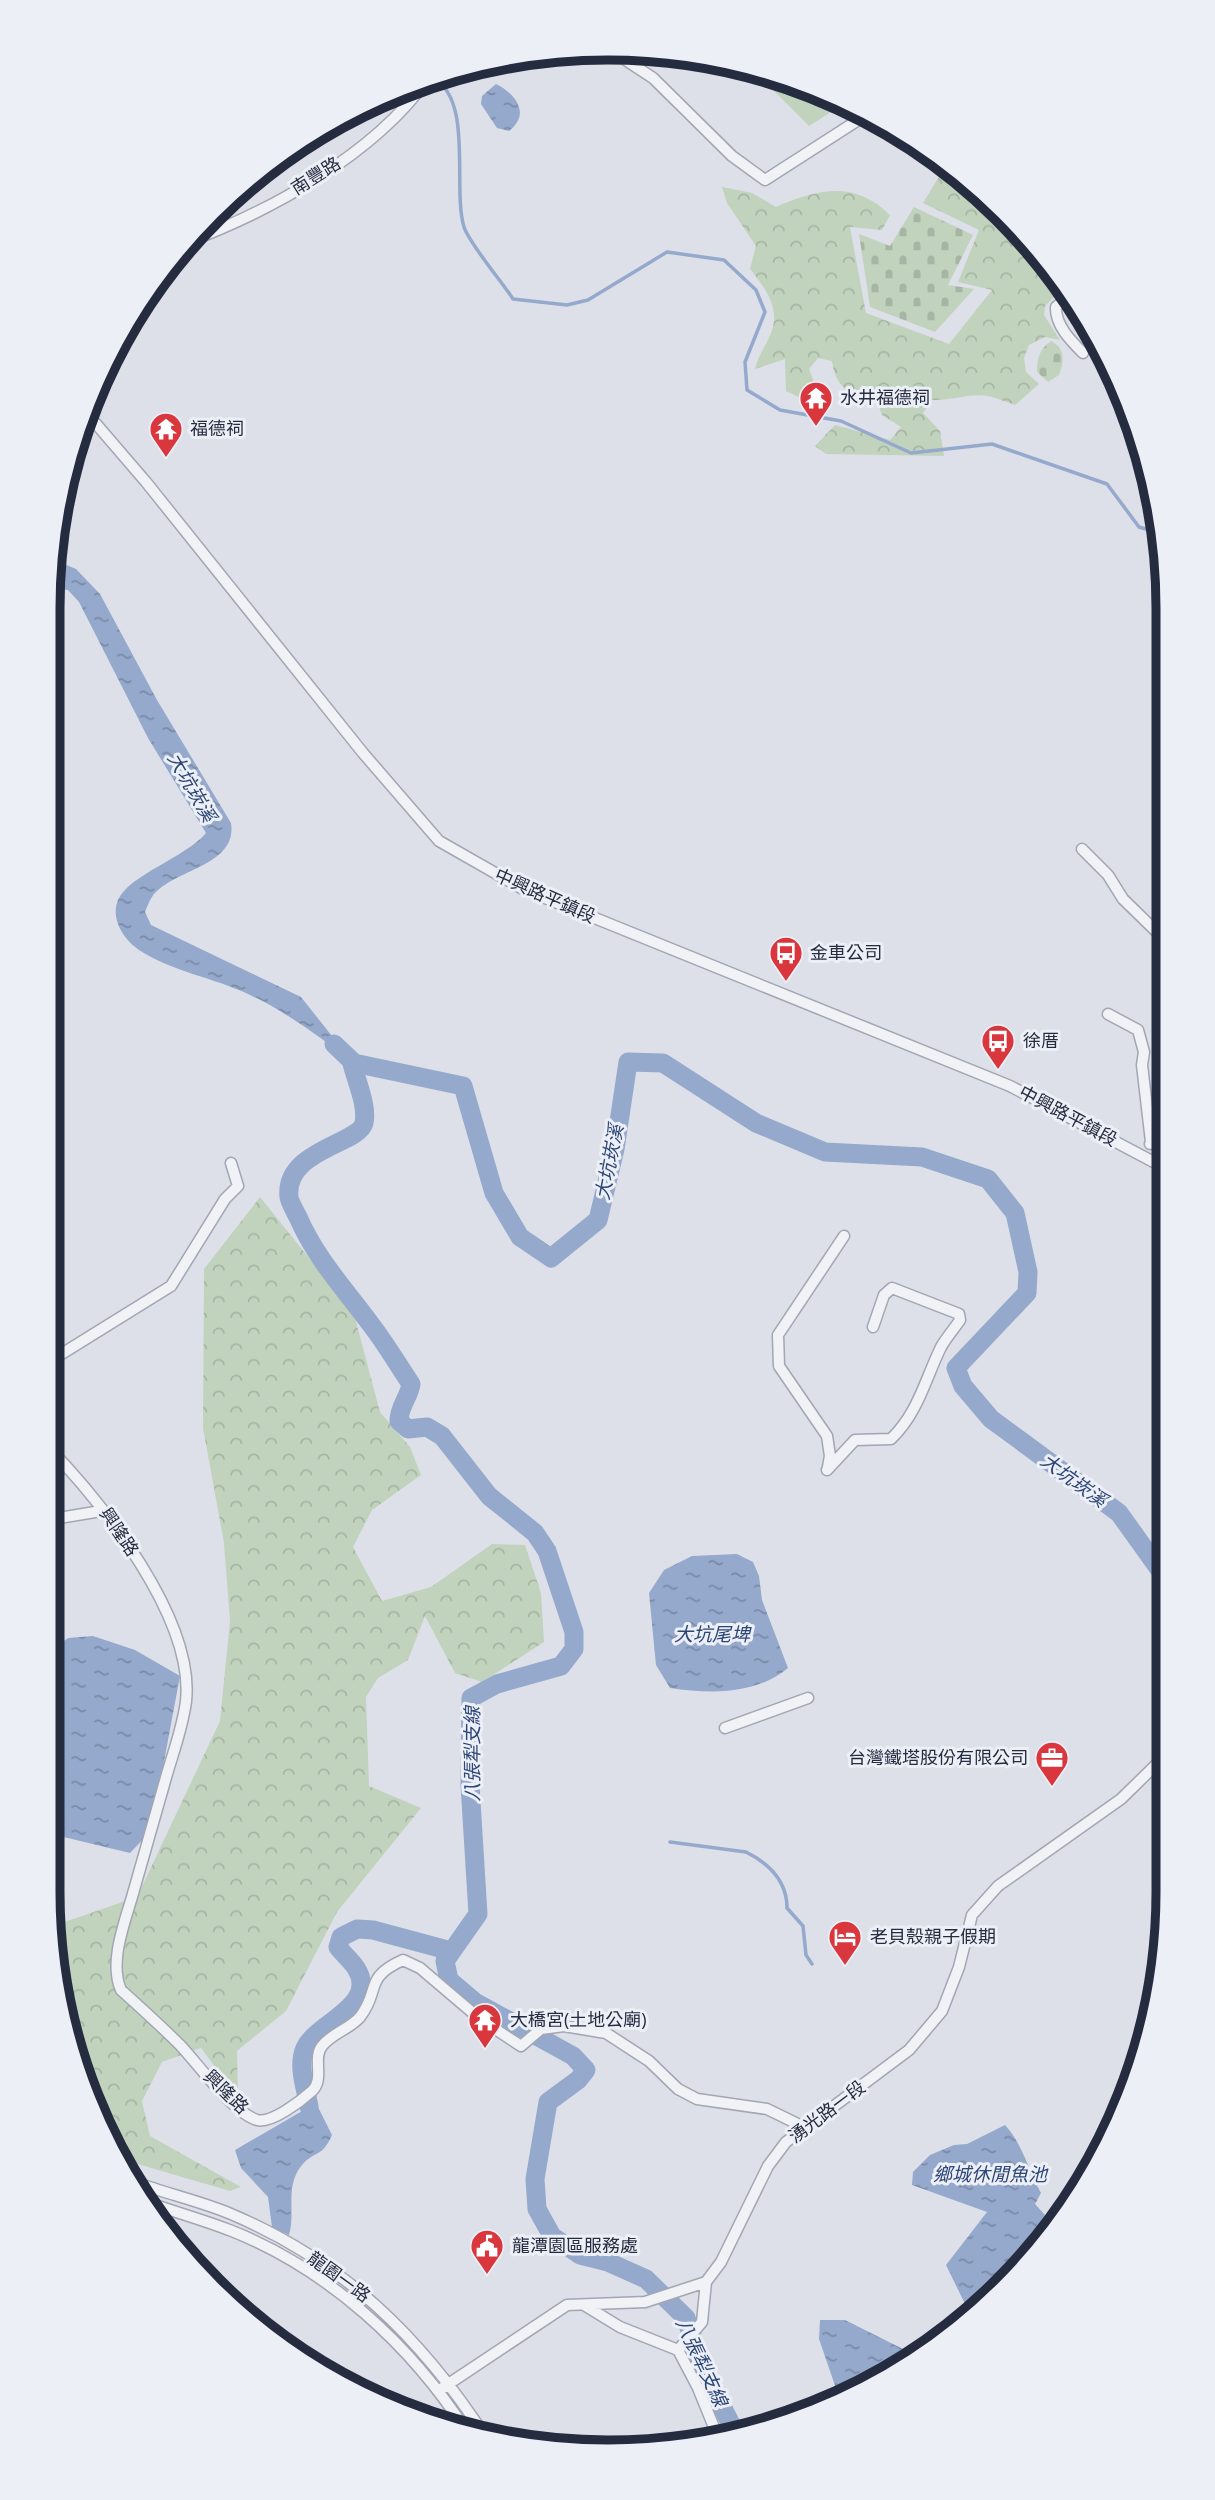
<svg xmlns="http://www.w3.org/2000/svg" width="1215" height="2500" viewBox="0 0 1215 2500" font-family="'Open Sans','Noto Sans TC',sans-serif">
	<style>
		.grass { fill: #c1d3bd }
		.forest { fill: url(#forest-crowns) }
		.cemetery { fill: url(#cemetery-stones) }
		.water { fill: url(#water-ripples) }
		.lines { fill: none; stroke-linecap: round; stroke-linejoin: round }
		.stream { stroke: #95a9cc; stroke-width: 3.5 }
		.river { stroke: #95a9cc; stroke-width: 19 }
		.minor-casing { stroke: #a2a6b2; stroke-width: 13 }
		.minor { stroke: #f0f2f6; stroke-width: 10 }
		.labels { text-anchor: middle; stroke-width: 6; stroke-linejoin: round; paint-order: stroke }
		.street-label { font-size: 18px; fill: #252c40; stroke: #edeff6 }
		.poi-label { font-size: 18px; fill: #252c40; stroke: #edeff6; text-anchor: start }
		.water-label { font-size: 19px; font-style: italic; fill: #2c4677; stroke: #edeff6 }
		.rim { fill: none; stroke: #252c40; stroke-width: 9 }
	</style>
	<defs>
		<pattern id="forest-crowns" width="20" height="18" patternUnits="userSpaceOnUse" patternTransform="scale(1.75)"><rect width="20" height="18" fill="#c1d3bd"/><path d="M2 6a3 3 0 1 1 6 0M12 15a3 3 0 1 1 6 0" fill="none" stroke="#a6b5a4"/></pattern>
		<pattern id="cemetery-stones" width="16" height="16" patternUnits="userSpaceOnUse" patternTransform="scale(1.75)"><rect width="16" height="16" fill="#c1d3bd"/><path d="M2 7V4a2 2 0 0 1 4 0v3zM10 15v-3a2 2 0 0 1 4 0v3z" fill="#a6b5a4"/></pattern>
		<pattern id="water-ripples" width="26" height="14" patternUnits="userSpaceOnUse" patternTransform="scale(1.75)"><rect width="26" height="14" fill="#95a9cc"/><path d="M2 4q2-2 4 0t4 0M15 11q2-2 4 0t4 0" fill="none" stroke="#798aa7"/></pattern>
	</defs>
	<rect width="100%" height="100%" fill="#dde0e8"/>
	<path class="grass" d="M752,69L822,90L845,103L809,126Z"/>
	<path class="forest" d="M940,175L1005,219L1060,291L1045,306L1044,315L1060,340L1045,337L1029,345L1024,358L1026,372L1039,384L1015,405C1006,402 997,398 988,396C969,393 951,401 932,400L923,413L940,431L944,456L826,454L815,446L835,425L890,440L901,427L882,415L876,399C850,395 836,389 832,361L818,358L809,369L817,390L803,399L786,391L785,359L755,369C758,355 766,346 771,333C781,308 765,288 750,269L756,246L727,203L722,187L752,193L776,207C818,189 854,180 890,215L882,230L850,227L866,313L949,344L992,290L958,282L979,230L923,203Z
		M260,1197L354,1314L380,1412L410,1447L421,1475L372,1510L353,1547L382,1601L431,1587L492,1544L525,1545L541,1593L544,1642L482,1682L455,1673L425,1616L408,1660L378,1678L366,1697L369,1786L421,1808L337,1912L286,2011L237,2051L238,2098L201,2048L162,2062L142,2101L150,2136L241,2187L230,2191L124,2160L77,2073L53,1926L137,1897L220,1721L230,1621L224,1543L203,1428L204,1269Z"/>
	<path class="cemetery" d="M914,207L973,235L948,285L974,289L935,332L870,307L859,234L890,246Z
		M1051,341C1066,348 1064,362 1059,375L1048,382L1037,372C1037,358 1039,350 1051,341Z"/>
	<path class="water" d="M496,84C516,94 531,114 509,131L497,128L481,104L482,96Z
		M57,561L76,569L100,594L157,700L231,823C238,867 171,869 152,897C149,901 147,907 145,912L151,925L301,997L351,1060C318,1036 285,1011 248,994C214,978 171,971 139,950C124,940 110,919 118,900C129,875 186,857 206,833L148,738L79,602L68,590L49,588L52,562Z
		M737,1554L753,1562L759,1576L762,1600L788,1668C755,1695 711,1694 670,1688L656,1665L649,1593L664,1570L692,1556Z
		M93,1636L135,1650L180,1676L151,1831L130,1853L47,1833V1681L52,1650L68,1638Z
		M316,2103L332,2135C322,2158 315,2150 302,2165C284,2187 296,2212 289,2235L272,2227L268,2197L241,2168L235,2150Z
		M1005,2125C1022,2143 1029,2171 1041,2193L1035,2204L1045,2215L973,2310L967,2308L946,2265L987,2212L912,2185L913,2172L930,2155L954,2145L967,2144Z
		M820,2320H845L913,2354L856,2395L840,2400L819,2339Z"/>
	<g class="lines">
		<path class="stream" d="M433,78C474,100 452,187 464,227C469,243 502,282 513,299L567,305L588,300L667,252L724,260L756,290L765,312L745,362L747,390L780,410L841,421L911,453L992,444L1107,484L1139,527L1163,534
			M670,1842L746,1852C770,1864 787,1881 787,1908L803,1926L806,1955L812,1964"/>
		<path class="river" d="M334,1044L354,1063L463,1086L494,1193L520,1237L551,1258L598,1220L615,1149L628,1062L663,1063L756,1123L825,1152L922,1157L988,1179L1015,1213L1028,1272L1027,1293L956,1368L963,1386L991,1419L1119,1513L1167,1580
			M351,1060C355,1078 368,1105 364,1123C359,1144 284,1150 289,1197C290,1203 295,1211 298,1217C316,1259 345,1289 372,1326C386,1344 398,1365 411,1384C409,1398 399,1406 399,1421L408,1429L427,1427L442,1436L489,1496L535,1533L547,1551L574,1632V1649L561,1666L497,1684L471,1698L470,1785L478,1914L445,1961L449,1980L475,2002L573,2056L586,2070L578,2080L548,2102L535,2179L537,2209L552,2236L580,2255L608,2262L646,2279L686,2318L700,2363L735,2432
			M309,2107C306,2089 297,2066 305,2048C316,2023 380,2005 356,1968C351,1960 343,1954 338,1947L341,1937L357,1929L373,1930L451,1951"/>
		<defs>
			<path id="minor" d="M606,47L653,78L732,156L765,180L866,115
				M185,243C271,211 373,155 427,80
				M1069,296L1056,307C1055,325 1071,341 1083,353
				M85,411L146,482L363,753L439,841L523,889L1010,1086L1165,1168
				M1082,849L1108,875L1123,899L1164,939
				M1108,1014L1138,1030L1144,1052L1142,1065L1151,1142
				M1150,1144L1165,1129
				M47,1363L171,1286L225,1199L238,1186L231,1163
				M47,1446C101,1501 195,1619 186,1701C183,1726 174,1750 167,1774C155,1815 144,1856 132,1897C124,1924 109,1963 121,1990C141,2008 161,2026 180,2045C199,2065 232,2112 257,2120C271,2124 301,2101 312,2091C325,2079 312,2058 322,2046C332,2033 350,2029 360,2017C381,1990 363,1978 403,1960L420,1968L480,2019L521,2046L541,2029L564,2026L606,2033L649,2061L678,2089L697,2099L767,2109L804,2127
				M828,1467L830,1456L827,1436L779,1366L778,1335L844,1236
				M827,1470L855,1440L891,1439C918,1413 925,1380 941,1347C946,1338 954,1329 960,1320L959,1314L892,1288L884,1295L873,1327
				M47,1520L101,1511
				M725,1728L808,1698
				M135,2182C167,2194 200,2201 231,2214C344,2262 421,2337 487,2439
				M146,2202C175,2212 204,2220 232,2231C329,2270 411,2345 467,2432
				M584,2305L620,2327L678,2350L698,2388L718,2437
				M678,2350L702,2322L706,2282
				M438,2391L567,2305L645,2302L706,2282L721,2262L768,2166L786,2142L909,2050L942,2011L959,1967L972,1915L998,1886L1121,1799L1167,1754"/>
		</defs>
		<use href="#minor" class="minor-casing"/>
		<use href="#minor" class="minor"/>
	</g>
	<defs>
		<symbol id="temple-pin" viewBox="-11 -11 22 30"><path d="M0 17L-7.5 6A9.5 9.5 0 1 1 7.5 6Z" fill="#d9363d" stroke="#edeff6"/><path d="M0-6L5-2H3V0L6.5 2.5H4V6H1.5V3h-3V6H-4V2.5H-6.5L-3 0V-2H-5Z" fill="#fff"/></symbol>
		<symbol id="bus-pin" viewBox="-11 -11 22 30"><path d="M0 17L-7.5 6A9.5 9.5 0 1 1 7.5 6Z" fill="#d9363d" stroke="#edeff6"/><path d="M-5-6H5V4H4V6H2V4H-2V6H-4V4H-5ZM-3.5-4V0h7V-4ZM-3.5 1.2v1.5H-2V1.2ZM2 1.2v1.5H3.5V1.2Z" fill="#fff"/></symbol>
		<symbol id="office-pin" viewBox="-11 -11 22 30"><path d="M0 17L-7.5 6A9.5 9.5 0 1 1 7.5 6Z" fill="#d9363d" stroke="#edeff6"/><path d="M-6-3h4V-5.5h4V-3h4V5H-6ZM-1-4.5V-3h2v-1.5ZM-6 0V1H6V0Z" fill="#fff"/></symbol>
		<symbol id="hotel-pin" viewBox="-11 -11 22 30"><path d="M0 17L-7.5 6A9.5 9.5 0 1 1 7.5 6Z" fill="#d9363d" stroke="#edeff6"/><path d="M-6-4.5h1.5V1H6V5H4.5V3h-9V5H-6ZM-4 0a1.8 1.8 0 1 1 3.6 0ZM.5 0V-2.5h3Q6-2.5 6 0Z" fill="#fff"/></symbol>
		<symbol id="civic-pin" viewBox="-11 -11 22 30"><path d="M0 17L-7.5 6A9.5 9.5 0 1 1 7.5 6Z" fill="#d9363d" stroke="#edeff6"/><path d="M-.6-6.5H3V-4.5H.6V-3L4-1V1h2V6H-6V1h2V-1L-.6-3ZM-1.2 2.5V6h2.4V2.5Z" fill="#fff"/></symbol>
	</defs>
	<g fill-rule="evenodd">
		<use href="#temple-pin" x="797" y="379" width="38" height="52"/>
		<use href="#temple-pin" x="147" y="410" width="38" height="52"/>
		<use href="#bus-pin" x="767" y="934" width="38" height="52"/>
		<use href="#bus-pin" x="979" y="1022" width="38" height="52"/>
		<use href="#office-pin" x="1033" y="1739" width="38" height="52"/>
		<use href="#hotel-pin" x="826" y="1918" width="38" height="52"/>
		<use href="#temple-pin" x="466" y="2001" width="38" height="52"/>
		<use href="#civic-pin" x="468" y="2227" width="38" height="52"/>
	</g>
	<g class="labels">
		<g class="street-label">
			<text transform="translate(316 176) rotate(-32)" y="6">南豐路</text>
			<text transform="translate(545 896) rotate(24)" y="6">中興路平鎮段</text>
			<text transform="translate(1068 1116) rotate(28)" y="6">中興路平鎮段</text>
			<text transform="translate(119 1532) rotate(56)" y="6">興隆路</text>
			<text transform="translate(226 2092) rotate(44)" y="6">興隆路</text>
			<text transform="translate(827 2112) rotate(-37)" y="6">湧光路一段</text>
			<text transform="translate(339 2277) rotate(36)" y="6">龍園一路</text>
		</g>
		<g class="poi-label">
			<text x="840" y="404">水井福德祠</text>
			<text x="190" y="435">福德祠</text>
			<text x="810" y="959">金車公司</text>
			<text x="1023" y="1047">徐厝</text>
			<text x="1028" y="1764" text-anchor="end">台灣鐵塔股份有限公司</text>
			<text x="870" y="1943">老貝殼親子假期</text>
			<text x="510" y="2026">大橋宮(土地公廟)</text>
			<text x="512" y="2252">龍潭園區服務處</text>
		</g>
		<g class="water-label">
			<text transform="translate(192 787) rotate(60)" y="7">大坑崁溪</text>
			<text transform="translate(609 1162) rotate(-79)" y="7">大坑崁溪</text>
			<text transform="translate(1074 1480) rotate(36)" y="7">大坑崁溪</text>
			<text x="712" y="1641">大坑尾埤</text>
			<text transform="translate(472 1754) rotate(-90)" y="7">八張犁支線</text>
			<text x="990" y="2181">鄉城休閒魚池</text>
			<text transform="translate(702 2362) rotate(65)" y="7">八張犁支線</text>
		</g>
	</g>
	<path d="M0 0H1215V2500H0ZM608 60H608A548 548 0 0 1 1156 608V1892A548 548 0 0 1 608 2440H608A548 548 0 0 1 60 1892V608A548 548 0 0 1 608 60Z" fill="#edeff6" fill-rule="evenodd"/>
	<path class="rim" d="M608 60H608A548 548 0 0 1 1156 608V1892A548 548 0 0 1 608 2440H608A548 548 0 0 1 60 1892V608A548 548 0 0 1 608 60Z"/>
</svg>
